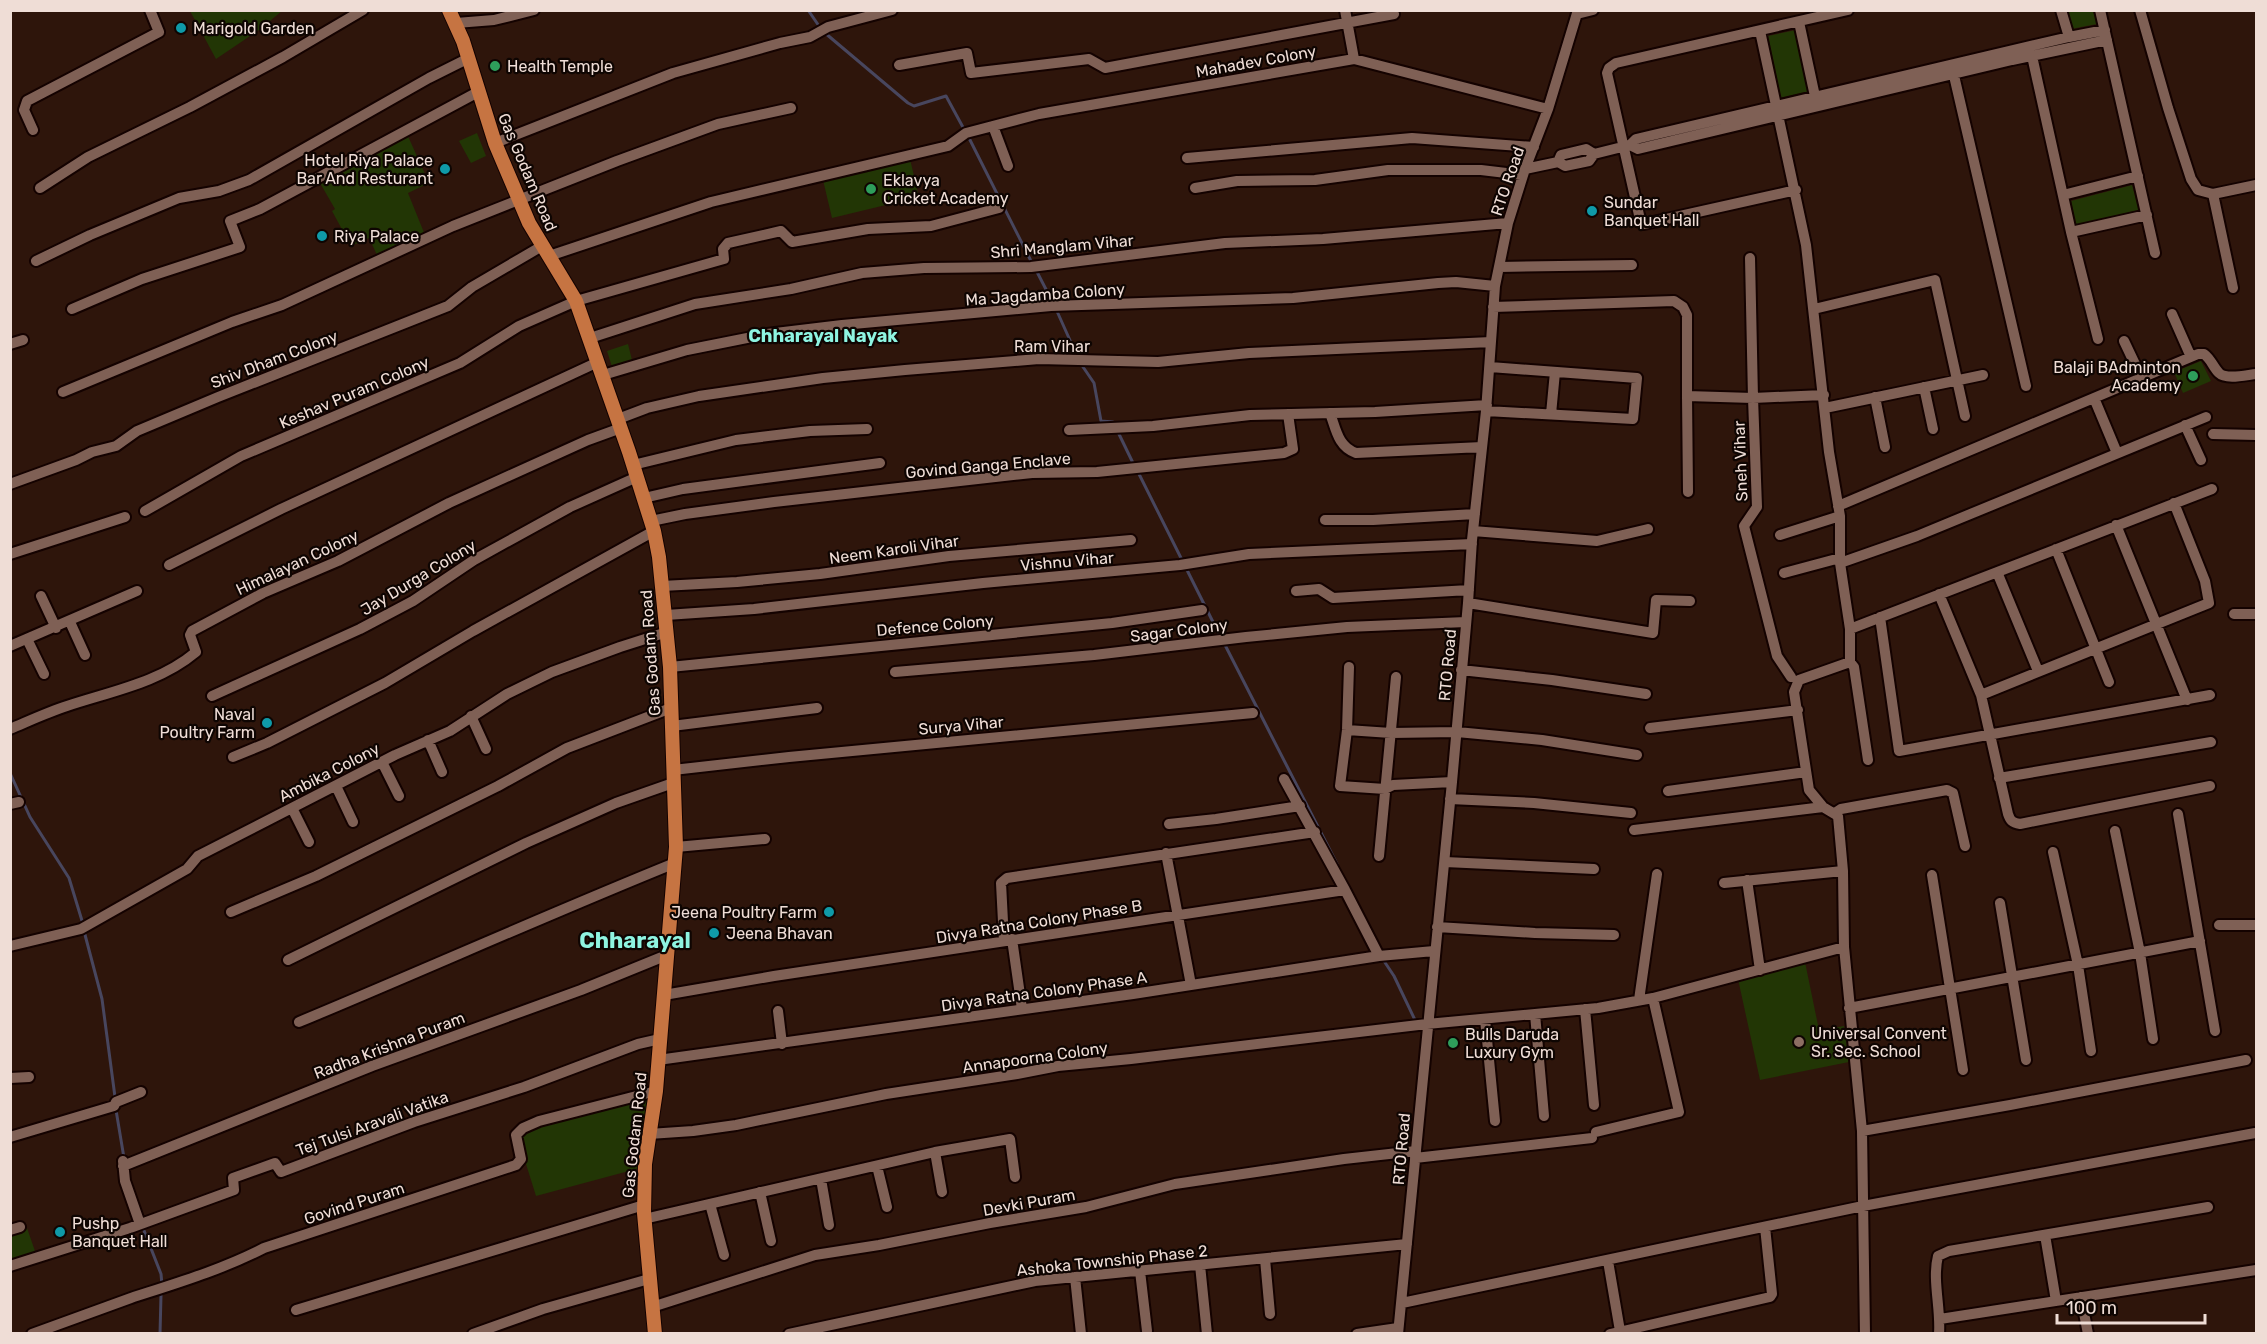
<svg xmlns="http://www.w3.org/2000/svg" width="2267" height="1344" viewBox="0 0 2267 1344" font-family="Rubik,sans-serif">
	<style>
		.green { fill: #223605 }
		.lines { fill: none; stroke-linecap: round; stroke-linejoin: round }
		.stream { stroke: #48465e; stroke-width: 3 }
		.minor-casing { stroke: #140200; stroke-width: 14 }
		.major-casing { stroke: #140200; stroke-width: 16 }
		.minor { stroke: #7f6055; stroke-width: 10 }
		.major { stroke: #c67442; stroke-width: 14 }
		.culture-dot { fill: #0f9aa8; stroke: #0e0502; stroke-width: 2 }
		.leisure-dot { fill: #2e9e5b; stroke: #0e0502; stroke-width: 2 }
		.education-dot { fill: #8d6e63; stroke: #0e0502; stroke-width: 2 }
		.labels { text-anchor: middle; stroke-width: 4.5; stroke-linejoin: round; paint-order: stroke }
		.poi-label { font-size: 16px; fill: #efddd6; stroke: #0e0502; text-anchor: start }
		.street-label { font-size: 16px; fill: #efddd6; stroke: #0e0502 }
		.neighbourhood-label { font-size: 18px; font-weight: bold; fill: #8ef4e1; stroke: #0e0502 }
		.district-label { font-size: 22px; font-weight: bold; fill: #8ef4e1; stroke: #0e0502 }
	</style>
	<rect width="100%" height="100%" fill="#2e150b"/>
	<path class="green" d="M190,11H282L259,30L216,59Z
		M2066,11H2093L2097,24L2071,29Z
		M1796,30L1810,91L1781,98L1768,36Z
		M477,133L486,156L471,163L459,141Z
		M407,134L429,183L408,193L425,235L378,257L369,238L351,246L332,211L335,209L320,183Z
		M910,159L919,197L832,218L823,180Z
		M2132,185L2139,210L2076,226L2071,201Z
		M628,344L633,364L613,370L607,351Z
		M2201,361L2211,381L2183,393L2174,372Z
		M1805,962L1819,1030L1844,1026L1849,1062L1760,1080L1738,979Z
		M649,1097L640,1168L536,1196L526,1164L520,1133L559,1118Z
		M27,1228L36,1254L11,1263L10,1234Z"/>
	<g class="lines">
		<path class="stream" d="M808,10L819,26
			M825,33L908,103L914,106L946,96L965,131
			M968,136L1032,263
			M1036,270L1052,301
			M1056,309L1077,356
			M1081,364L1094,383L1101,421L1113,422
			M1117,430L1133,463
			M1138,472L1182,560
			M1186,568L1220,636
			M1224,643L1337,864
			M10,773L30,817L69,878L83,924
			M84,931L102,999L115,1097
			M1384,961L1394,976L1415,1020
			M116,1110L124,1158
			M143,1228L161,1274L162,1285
			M160,1334L161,1295"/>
		<defs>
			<path id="minor" d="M1345,10L1354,59
				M2061,10L2069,37
				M2100,10L2155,253
				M2140,10L2168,108L2191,179L2198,190L2213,194L2256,185
				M1577,14L1593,10
				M1799,22L1816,101
				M456,23L494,20L534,10
				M1760,31L1806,245L1829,452L1840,516V563L1850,629V662L1799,680L1794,692L1809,790L1823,807L1838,816L1843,871L1844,947L1862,1131L1865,1334
				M2032,56L2071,232L2098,339
				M899,65L967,53L971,73L1089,59L1105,68L1394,14
				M1952,67L2026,386
				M993,126L1008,166
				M33,130L24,110L27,101L159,32L150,10
				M495,143L673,73L780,43L810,37L828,27L892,10
				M1630,145L1638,149L2012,60L2107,40
				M1187,158L1412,138L1534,147
				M1558,162L1561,155L1586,149L1594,154
				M1525,169L1558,162L1565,166L1589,161L1594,154L1630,145L1636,139L2069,37L2105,30
				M40,188L88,157L190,107L283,57L363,10
				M1195,188L1237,181L1315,180L1388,170H1481L1523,175
				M1796,190L1644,224L1641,222L1639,215L1607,73L1609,68L1616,63L1848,10
				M2213,194L2233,288
				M2063,195L2138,176
				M2071,232L2147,215
				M549,256L711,202L948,146L966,133L1039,114L1354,59L1548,109
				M1750,258L1753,398L1824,395
				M36,261L90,235L179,198L219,191L249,180L429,78L469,58
				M1499,267L1632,265
				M1493,307L1674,301L1683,307L1687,315V396L1753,398L1757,507L1744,526L1777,656L1791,677
				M72,309L142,279L240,247L230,221L260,209L478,92
				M1814,309L1935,280L1965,416
				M2172,314L2191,357
				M590,338L695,304L791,289L862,273L924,268L1031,267L1225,243L1323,239L1508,223
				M2124,341L2142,379
				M10,344L23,340
				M603,375L687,350L767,334L842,325L1051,306L1293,298L1438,283L1456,282L1495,286
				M1924,387L1933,429
				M63,392L232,322L282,305L453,226L617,161L718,124L791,108
				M1687,396L1688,492
				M1875,397L1885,447
				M2094,398L2117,453
				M1825,408L1983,375
				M1486,411L1633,419L1637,378L1490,367
				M1330,413C1336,429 1338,447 1356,453L1482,447
				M1551,414L1555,372
				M618,419L647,408L699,396L823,378L905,370L1039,359L1158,362L1249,353L1491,342
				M2185,425L2201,460
				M1069,430L1153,426L1250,415L1375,412L1487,405
				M2213,434L2256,435
				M633,465L736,440L810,431L867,429
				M10,484L76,460L92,452L116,446L137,431L218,397L448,306L472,287L542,246
				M644,498L683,489L880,463
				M1838,506L2198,354H2204C2211,359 2213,367 2219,373C2226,380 2246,375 2256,374
				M145,511L241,456L460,363L519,326L576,301L724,259L723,249L728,243L781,231L792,242L868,229L931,226L999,208
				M1325,520H1373L1475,514
				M651,521L685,514L774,502L1032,473L1097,472L1284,453L1293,449L1288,414
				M2116,525L2187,700
				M1473,531L1597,541L1648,529
				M1780,535L1840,516
				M2056,549L2109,682
				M10,554L125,517
				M1840,563L1917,536L2206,417
				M169,565L281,509L598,362
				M1997,572L2038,671
				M1784,573L1840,558
				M662,586L737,582L820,574L949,556L1131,540
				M1296,591L1319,589L1333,598L1469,590
				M1939,594L1981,695L2008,814C2010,820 2012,823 2020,824L2210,786
				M41,596L56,628
				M1468,603L1653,633L1656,600L1690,601
				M2234,614H2256
				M666,615L754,609L983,583L1180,565L1249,554L1472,544
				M1880,617L1899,751L2210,695
				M70,622L85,655
				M1850,629L2212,489
				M27,639L44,674
				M10,646L137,591
				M1850,662L1854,667L1868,760
				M670,667L1112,623L1202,610
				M1349,667L1347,730L1340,786L1385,789L1393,785L1452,782
				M1461,670L1552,680L1646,694
				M895,672L1094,655L1246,637L1347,627L1466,622
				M1981,695L2209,603L2205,581L2174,503
				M212,696L360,629L413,601L474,560L570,507L637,477
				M471,716L486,749
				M672,726L817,708
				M1650,728L1798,710
				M10,729C29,721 48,712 67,706C112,691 159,683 196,652L190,635L192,631L263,593L338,561L449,503L588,440L621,428
				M1347,730L1391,733L1457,732L1542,740L1637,755
				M428,740L442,772
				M233,757L267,743L385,683L473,631L654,531
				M382,762L399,796
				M673,770L789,757L1253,713
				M1999,778L2211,742
				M1284,779L1345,890
				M336,786L353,822
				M1668,791L1806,772
				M1450,799L1534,803L1631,813
				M10,804L19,802
				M292,808L309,842
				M1835,813L1841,809L1947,790L1953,793L1965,846
				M2178,814L2215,1031
				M1169,824L1216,819L1300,806
				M1634,830L1823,807
				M2115,831L2140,953L2153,1039
				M676,847L765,839
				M2053,852L2078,965L2091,1051
				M1166,853L1191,985
				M1379,856L1396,677
				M1445,862L1594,869
				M1932,875L1963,1070
				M1747,880L1760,970
				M1724,883L1843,871
				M2000,903L2026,1060
				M231,912L316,876L498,786L567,748L671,708
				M2219,925H2256
				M1437,927L1535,933L1614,935
				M1012,939L1022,1009
				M1004,941L1001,883L1007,878L1315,832
				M10,946L81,929L187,869L198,856L395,755L450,731L507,694L552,672L620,647L667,632
				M288,960L526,843L616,803L673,783
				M664,995L774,976L1345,890L1379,956
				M1639,1000L1657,874
				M1849,1008L2200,941
				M1585,1009L1594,1105
				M778,1011L782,1044
				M1535,1014L1544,1116
				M1485,1019L1495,1121
				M299,1022C424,970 549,914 675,863
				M658,1060L1133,994L1379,956L1434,951
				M10,1078L29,1077
				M1862,1131L2010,1105L2246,1060
				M1596,1132L1679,1112L1653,998
				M649,1134L693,1131L736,1125L886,1094L1017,1074L1058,1066L1131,1059L1427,1024L1598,1008L1653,998L1844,947
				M10,1137L114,1106L116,1102L141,1092
				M935,1152L942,1192
				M1415,1158L1592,1138
				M123,1161L125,1181L140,1224
				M123,1166L372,1066L581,990L667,955
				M877,1166L887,1207
				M821,1179L829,1225
				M760,1192L771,1241
				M710,1204L724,1255
				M644,1219L935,1152L1010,1139L1015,1177
				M10,1230L20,1227
				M2045,1235L2056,1301
				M1265,1259L1270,1314
				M1608,1261L1620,1331
				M1200,1265L1207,1334
				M10,1266L130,1228L234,1190L233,1178L275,1163L281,1172L414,1122L524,1087L638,1044L660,1039
				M1140,1271L1147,1331
				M1075,1277L1081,1334
				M2081,1297L2088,1334
				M1402,1303L1863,1206L2255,1133
				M652,1307L815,1255L879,1245L990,1223L1086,1207L1175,1184L1344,1159L1416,1151
				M296,1310L644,1205
				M1940,1319L2256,1270
				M32,1334C65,1322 98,1310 131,1298C177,1283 221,1270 264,1248L516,1165L521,1159L516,1135L523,1128L539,1121L656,1091
				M473,1334L543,1309L649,1279
				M789,1334L1035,1281L1407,1244
				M1357,1334L1398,1328
				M1398,1334L1452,782L1468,603L1472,540L1486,411L1495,286L1508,223L1525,169L1548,109L1578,10
				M1610,1334L1770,1297L1772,1294L1765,1227
				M1939,1334C1941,1308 1932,1280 1938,1256L1949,1251L2208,1207"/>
			<path id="major" d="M449,10L463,41L495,143L529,223L576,301L629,452L654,531L659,557L670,667L676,847L656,1091L645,1164L644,1213L655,1334"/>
		</defs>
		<use href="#minor" class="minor-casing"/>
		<use href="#major" class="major-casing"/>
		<use href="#minor" class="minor"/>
		<use href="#major" class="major"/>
	</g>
	<g class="culture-dot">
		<circle cx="181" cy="28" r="6"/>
		<circle cx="445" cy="169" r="6"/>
		<circle cx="1592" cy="211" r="6"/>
		<circle cx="322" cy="236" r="6"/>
		<circle cx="267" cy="723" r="6"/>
		<circle cx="829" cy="912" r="6"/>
		<circle cx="714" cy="933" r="6"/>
		<circle cx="60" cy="1232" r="6"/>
	</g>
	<g class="leisure-dot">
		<circle cx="495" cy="66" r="6"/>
		<circle cx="871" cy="189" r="6"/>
		<circle cx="2193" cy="376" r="6"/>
		<circle cx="1453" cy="1043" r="6"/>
	</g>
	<circle class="education-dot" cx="1799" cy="1042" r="6"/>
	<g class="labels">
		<g class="poi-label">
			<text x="193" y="34">Marigold Garden</text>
			<text x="507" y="72">Health Temple</text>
			<text x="433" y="166" text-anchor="end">Hotel Riya Palace<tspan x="433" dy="18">Bar And Resturant</tspan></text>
			<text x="883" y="186">Eklavya<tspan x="883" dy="18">Cricket Academy</tspan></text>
			<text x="1604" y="208">Sundar<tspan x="1604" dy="18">Banquet Hall</tspan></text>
			<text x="334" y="242">Riya Palace</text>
			<text x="2181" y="373" text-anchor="end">Balaji BAdminton<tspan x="2181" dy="18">Academy</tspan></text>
			<text x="255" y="720" text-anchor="end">Naval<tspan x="255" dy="18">Poultry Farm</tspan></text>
			<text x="817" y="918" text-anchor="end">Jeena Poultry Farm</text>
			<text x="726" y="939">Jeena Bhavan</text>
			<text x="1811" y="1039">Universal Convent<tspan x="1811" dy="18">Sr. Sec. School</tspan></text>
			<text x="1465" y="1040">Bulls Daruda<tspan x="1465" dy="18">Luxury Gym</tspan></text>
			<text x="72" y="1229">Pushp<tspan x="72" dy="18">Banquet Hall</tspan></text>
		</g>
		<g class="street-label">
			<text transform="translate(1256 61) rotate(-10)" y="6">Mahadev Colony</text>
			<text transform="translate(528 172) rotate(67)" y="6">Gas Godam Road</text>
			<text transform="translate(1507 181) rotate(-71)" y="6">RTO Road</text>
			<text transform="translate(1062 246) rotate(-5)" y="6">Shri Manglam Vihar</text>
			<text transform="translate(1045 294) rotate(-4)" y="6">Ma Jagdamba Colony</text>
			<text x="1052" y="352">Ram Vihar</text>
			<text transform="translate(274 359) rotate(-21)" y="6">Shiv Dham Colony</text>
			<text transform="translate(354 392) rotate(-23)" y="6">Keshav Puram Colony</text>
			<text transform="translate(1740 461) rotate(-92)" y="6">Sneh Vihar</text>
			<text transform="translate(988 465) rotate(-5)" y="6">Govind Ganga Enclave</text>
			<text transform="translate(894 549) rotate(-8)" y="6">Neem Karoli Vihar</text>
			<text transform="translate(1067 561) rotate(-5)" y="6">Vishnu Vihar</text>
			<text transform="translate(297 562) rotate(-25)" y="6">Himalayan Colony</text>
			<text transform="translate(418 577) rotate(-31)" y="6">Jay Durga Colony</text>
			<text transform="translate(935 625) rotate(-5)" y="6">Defence Colony</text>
			<text transform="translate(1179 630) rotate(-7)" y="6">Sagar Colony</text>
			<text transform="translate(650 653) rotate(-94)" y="6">Gas Godam Road</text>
			<text transform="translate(1447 665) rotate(-85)" y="6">RTO Road</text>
			<text transform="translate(961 725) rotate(-5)" y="6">Surya Vihar</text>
			<text transform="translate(329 772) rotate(-27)" y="6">Ambika Colony</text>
			<text transform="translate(1039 921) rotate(-9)" y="6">Divya Ratna Colony Phase B</text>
			<text transform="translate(1044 991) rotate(-8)" y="6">Divya Ratna Colony Phase A</text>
			<text transform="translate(389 1045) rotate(-21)" y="6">Radha Krishna Puram</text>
			<text transform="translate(1035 1057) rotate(-8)" y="6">Annapoorna Colony</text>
			<text transform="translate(372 1123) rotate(-20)" y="6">Tej Tulsi Aravali Vatika</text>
			<text transform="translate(634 1135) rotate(-84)" y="6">Gas Godam Road</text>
			<text transform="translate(1401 1149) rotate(-85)" y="6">RTO Road</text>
			<text transform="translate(1029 1202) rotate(-10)" y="6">Devki Puram</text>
			<text transform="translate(354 1203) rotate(-18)" y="6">Govind Puram</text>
			<text transform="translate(1112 1260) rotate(-6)" y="6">Ashoka Township Phase 2</text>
		</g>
		<g class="neighbourhood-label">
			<text x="823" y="342">Chharayal Nayak</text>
		</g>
		<g class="district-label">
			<text x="635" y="948">Chharayal</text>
		</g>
	</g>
	<rect width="2267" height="1344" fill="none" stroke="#efddd6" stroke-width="24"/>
	<path d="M2057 1314v9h148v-9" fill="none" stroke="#efddd6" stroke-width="3"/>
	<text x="2066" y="1314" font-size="18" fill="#efddd6" stroke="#0e0502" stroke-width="4.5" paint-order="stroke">100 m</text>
</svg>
